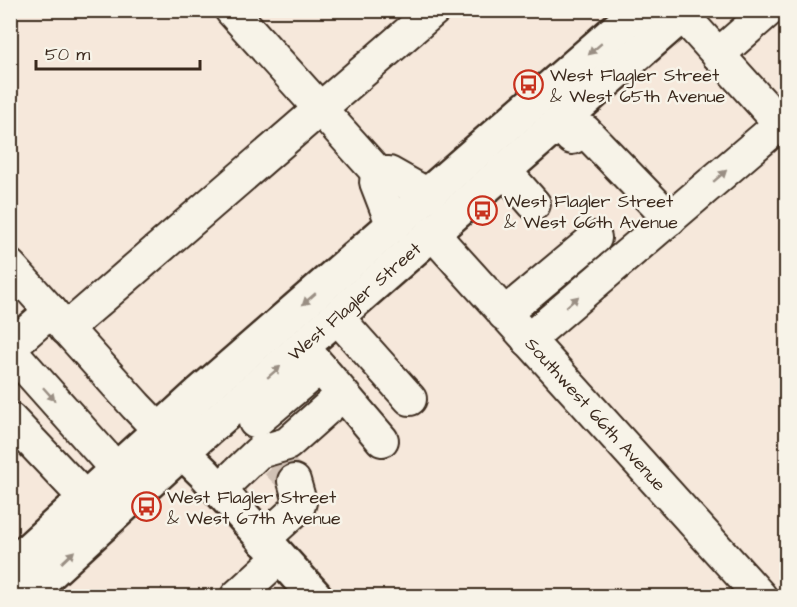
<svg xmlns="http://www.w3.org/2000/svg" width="797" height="607" viewBox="0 0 797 607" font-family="'Architects Daughter',sans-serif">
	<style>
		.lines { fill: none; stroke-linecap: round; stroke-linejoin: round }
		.minor-tunnel { stroke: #d1c2b5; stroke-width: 32; stroke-dasharray: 32 16; stroke-linecap: butt }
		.minor-casing { stroke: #3b2a1e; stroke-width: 36 }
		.major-casing { stroke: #3b2a1e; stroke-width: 38 }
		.minor { stroke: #f7f3e8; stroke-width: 32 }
		.major { stroke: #f7f3e8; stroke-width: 33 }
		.oneway { fill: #998e83 }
		.labels { text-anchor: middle; stroke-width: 5; stroke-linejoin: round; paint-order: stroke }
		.poi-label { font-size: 18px; fill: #3b2a1e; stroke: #f7f3e8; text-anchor: start }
		.street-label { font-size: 18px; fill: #3b2a1e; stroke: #f7f3e8 }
	</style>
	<rect width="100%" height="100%" fill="#f6e8db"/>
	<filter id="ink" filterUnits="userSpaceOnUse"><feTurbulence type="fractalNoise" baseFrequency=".0167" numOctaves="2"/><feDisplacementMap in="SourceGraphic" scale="12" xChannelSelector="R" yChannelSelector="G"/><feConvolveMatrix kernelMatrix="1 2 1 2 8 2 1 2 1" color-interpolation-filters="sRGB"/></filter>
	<g filter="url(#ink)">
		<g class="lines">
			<path class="minor-tunnel" d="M276,463L294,481"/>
			<defs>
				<g id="minor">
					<path d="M231,10L378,173"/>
					<path d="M678,10L786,130"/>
					<path d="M718,55L769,10"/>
					<path d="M558,124L572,138L585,131L670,219"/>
					<path d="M504,170L534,204"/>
					<path d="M378,173H389L428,195"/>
					<path d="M378,173L376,182L393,226"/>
					<path id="s1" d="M432,233L760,596"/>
					<path d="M10,266L136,406L160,431"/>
					<path d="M504,314L595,238"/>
					<path d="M337,317L410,399"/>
					<path d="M66,329L434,10"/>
					<path d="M528,340L786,119"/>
					<path d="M10,347L51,311"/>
					<path d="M303,347L382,440"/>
					<path d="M10,350L116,469"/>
					<path d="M10,419L85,498"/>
					<path d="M255,422L320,367"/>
					<path d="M219,490L259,452L287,444L342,395"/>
					<path d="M263,540L298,508L300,502L294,481"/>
					<path d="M237,596L280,557"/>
				</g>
				<g id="major">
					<path d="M166,436L205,474L315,596"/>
					<path d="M10,567L199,394L639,10"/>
					<path id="s2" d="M25,596L182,452L688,10"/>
				</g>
			</defs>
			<use href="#minor" class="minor-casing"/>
			<use href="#major" class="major-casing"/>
			<use href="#minor" class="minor"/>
			<use href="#major" class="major"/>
		</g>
		<defs><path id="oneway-solid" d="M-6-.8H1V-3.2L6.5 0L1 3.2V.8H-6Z" transform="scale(1.5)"/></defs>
		<g class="oneway">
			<use href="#oneway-solid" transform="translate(595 49) rotate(139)"/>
			<use href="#oneway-solid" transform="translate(720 176) rotate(-41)"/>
			<use href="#oneway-solid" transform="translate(309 299) rotate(139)"/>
			<use href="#oneway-solid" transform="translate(572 302) rotate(-41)"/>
			<use href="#oneway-solid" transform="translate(274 372) rotate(-41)"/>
			<use href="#oneway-solid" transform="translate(49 394) rotate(48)"/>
			<use href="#oneway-solid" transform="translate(68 557) rotate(-43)"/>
		</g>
	</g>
	<defs>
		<symbol id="bus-ring" viewBox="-11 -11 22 22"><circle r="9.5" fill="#f7f3e8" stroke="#c8321e" stroke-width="1.5"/><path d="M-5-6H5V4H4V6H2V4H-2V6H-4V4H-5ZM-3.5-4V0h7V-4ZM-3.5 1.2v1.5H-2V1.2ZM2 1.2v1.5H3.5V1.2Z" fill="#c8321e"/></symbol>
	</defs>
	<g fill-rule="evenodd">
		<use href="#bus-ring" x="512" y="68" width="33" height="33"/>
		<use href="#bus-ring" x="466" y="194" width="33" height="33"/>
		<use href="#bus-ring" x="130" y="490" width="33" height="33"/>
	</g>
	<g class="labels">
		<g class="poi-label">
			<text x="550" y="81">West Flagler Street<tspan x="550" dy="21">&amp; West 65th Avenue</tspan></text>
			<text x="504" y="207">West Flagler Street<tspan x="504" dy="21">&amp; West 66th Avenue</tspan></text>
			<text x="167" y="503">West Flagler Street<tspan x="167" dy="21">&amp; West 67th Avenue</tspan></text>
		</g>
		<g class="street-label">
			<text dy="6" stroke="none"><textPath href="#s2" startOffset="442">West Flagler Street</textPath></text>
			<text dy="6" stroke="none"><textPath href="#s1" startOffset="244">Southwest 66th Avenue</textPath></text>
		</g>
	</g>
	<rect width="797" height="607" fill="none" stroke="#f7f3e8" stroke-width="36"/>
	<rect x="18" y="18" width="761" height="571" fill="none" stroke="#3b2a1e" stroke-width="2" filter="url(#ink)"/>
	<path d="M36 60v9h164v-9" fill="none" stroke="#3b2a1e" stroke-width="3"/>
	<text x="45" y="60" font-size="18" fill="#3b2a1e" stroke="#f7f3e8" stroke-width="4.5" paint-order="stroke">50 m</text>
</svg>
